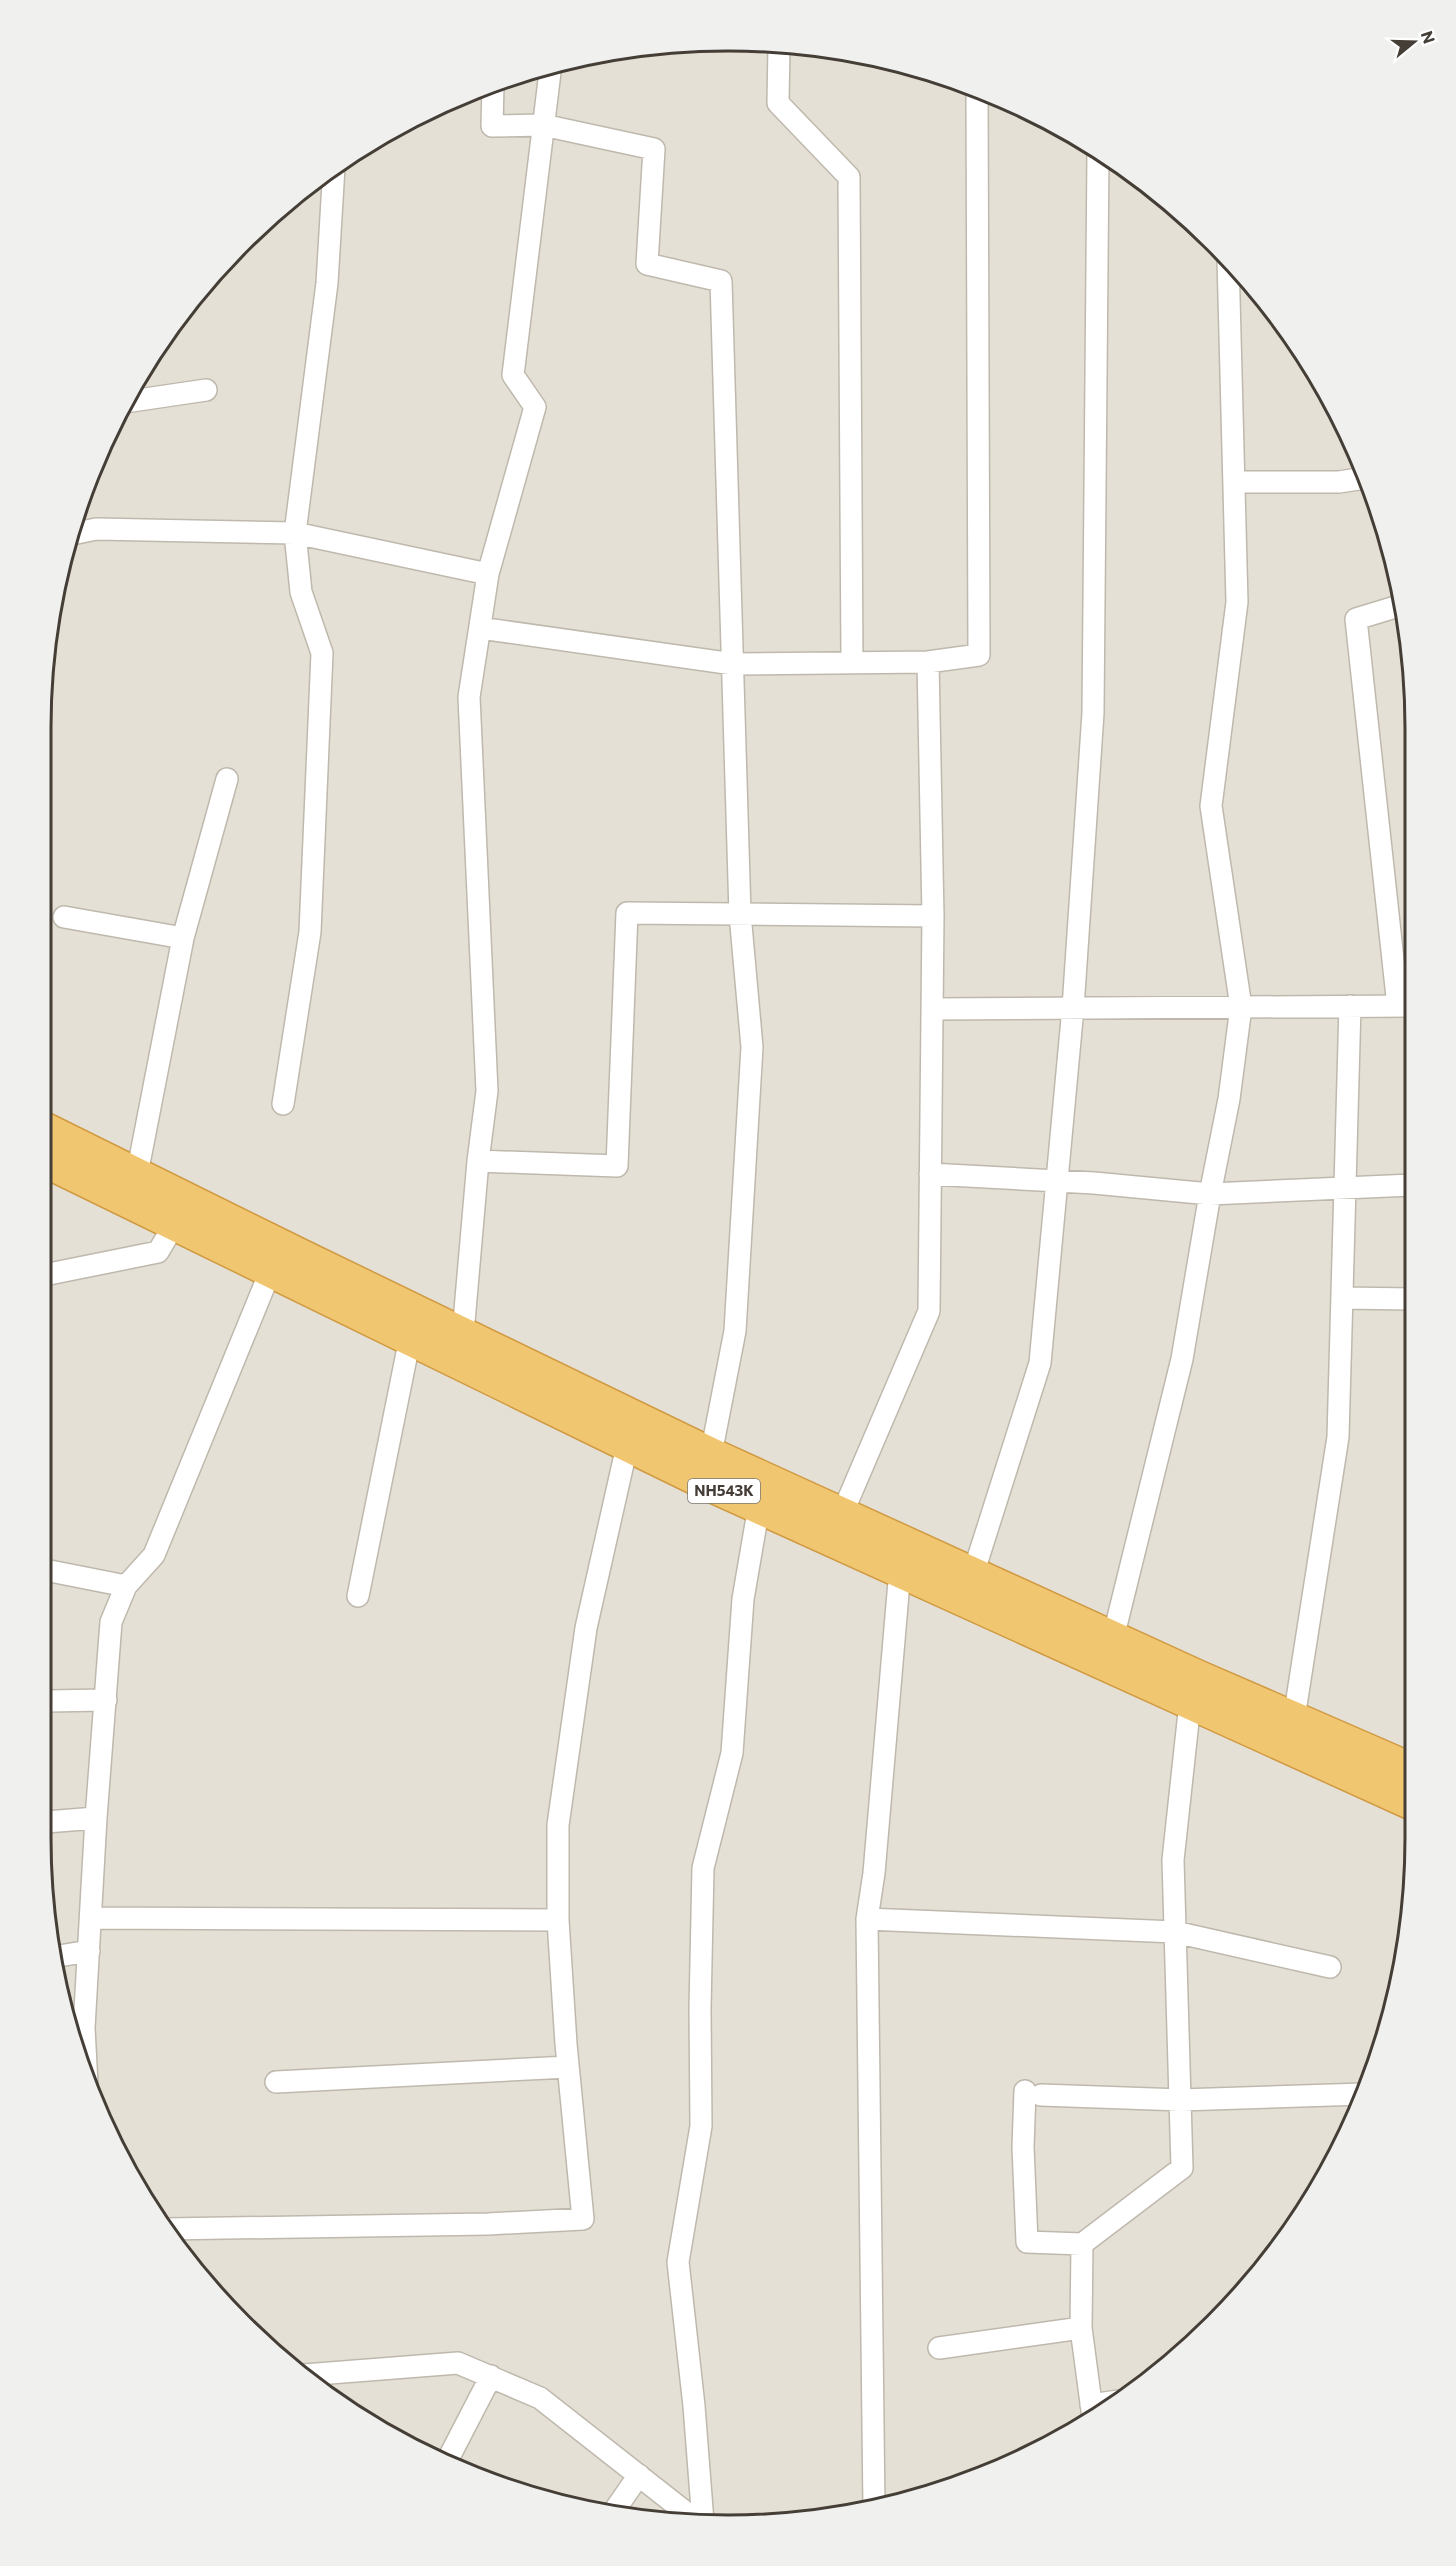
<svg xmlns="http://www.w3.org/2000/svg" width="1456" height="2566" viewBox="0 0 1456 2566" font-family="Commissioner,sans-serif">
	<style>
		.residential { fill: #e5e0d5 }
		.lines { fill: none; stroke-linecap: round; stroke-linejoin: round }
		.street-casing { stroke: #bfb8ad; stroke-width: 24 }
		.highway-casing { stroke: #d09a42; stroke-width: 36 }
		.street { stroke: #fff; stroke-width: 21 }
		.highway { stroke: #f1c671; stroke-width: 33 }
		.labels { text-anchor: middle; stroke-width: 5; stroke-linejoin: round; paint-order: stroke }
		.shield { fill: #fff; stroke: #7c7872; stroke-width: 1.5 }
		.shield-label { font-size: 15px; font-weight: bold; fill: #443e36 }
		.rim { fill: none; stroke: #443e36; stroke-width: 3 }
	</style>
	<rect width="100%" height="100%" fill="#f2eee6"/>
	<path class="residential" d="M683,42L818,46L949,77L1072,133L1214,242L1300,346L1379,507L1410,639L1414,1883L1379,2059L1323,2182L1245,2291L1181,2355L1072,2433L991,2473L862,2512L773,2524L639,2520L550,2502L424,2455L346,2409L242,2324L182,2256L112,2142L77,2059L46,1928L42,683L77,507L133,384L211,274L310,182L424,111L550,64Z"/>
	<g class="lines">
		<defs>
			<path id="street" d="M779,45L778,103L849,177L852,662
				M493,85L492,126L543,125L654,149L647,264L721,281L740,914L752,1047L735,1331L711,1454
				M125,402L206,390
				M1234,482H1339L1365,478
				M72,534L96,529L295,533L488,574
				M480,628L733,664L928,662
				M64,917L183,938
				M1398,1006L1356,619L1402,605
				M932,1009L1411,1006
				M283,1104L310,932L322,653L301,592L295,533L327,283L334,167
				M478,1161L617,1166L627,913L933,916
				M137,1174L183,938L227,779
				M930,1174L1094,1183L1210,1194L1412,1185
				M44,1275L158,1252L174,1225
				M1342,1298L1412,1299
				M463,1333L478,1161L487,1091L469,697L488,574L535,407L513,375L551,64
				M842,1514L929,1311L933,916L928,662L979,655L977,90
				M45,1570L126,1586
				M973,1574L1040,1363L1073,1008L1093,713L1098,153
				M358,1596L410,1338
				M1113,1638L1182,1359L1210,1194L1229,1099L1241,1007L1211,806L1237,602L1228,259
				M46,1701L106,1700
				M1294,1718L1338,1437L1350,1006
				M46,1822L96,1818
				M91,1918L558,1920
				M867,1919L1175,1932L1330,1967
				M53,1957L89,1951
				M276,2082L568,2067
				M87,2084L84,2028L96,1818L111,1622L126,1586L154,1555L270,1272
				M1025,2091L1023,2147L1027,2242L1082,2244
				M1041,2095L1181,2100L1363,2094
				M166,2229L488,2224L583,2219L566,2044L558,1920V1825L586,1628L627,1446
				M939,2348L1081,2328
				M304,2375L458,2363L540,2398L698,2522
				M1091,2405L1118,2401
				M1093,2418L1081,2328L1082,2244L1182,2168L1173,1860L1190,1703
				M446,2463L491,2376
				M874,2509L867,1919L874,1873L900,1570
				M612,2514L639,2475
				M703,2522L694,2406L678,2262L701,2126L700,2008L703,1868L732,1753L743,1599L759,1506"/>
			<path id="highway" d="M44,1129L305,1258L714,1456L1198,1677L1414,1771
				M44,1160L702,1481L1414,1804"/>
		</defs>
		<use href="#street" class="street-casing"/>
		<use href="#highway" class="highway-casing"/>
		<use href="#street" class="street"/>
		<use href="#highway" class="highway"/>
	</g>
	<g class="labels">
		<rect class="shield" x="688" y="1479" width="72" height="24" rx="4.5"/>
		<g class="shield-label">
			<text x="724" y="1496">NH543K</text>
		</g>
	</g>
	<path d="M0 0H1456V2566H0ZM728 51H728A677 677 0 0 1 1405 728V1838A677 677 0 0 1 728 2515H728A677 677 0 0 1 51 1838V728A677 677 0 0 1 728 51Z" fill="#f0f0ef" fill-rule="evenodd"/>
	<path class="rim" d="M728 51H728A677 677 0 0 1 1405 728V1838A677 677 0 0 1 728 2515H728A677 677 0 0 1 51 1838V728A677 677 0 0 1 728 51Z"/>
	<g transform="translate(1414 42) rotate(71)" stroke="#ffffff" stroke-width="4.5" paint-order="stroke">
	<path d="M0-4.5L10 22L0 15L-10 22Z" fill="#443e36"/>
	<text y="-9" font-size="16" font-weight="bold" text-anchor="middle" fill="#443e36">N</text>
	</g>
</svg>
